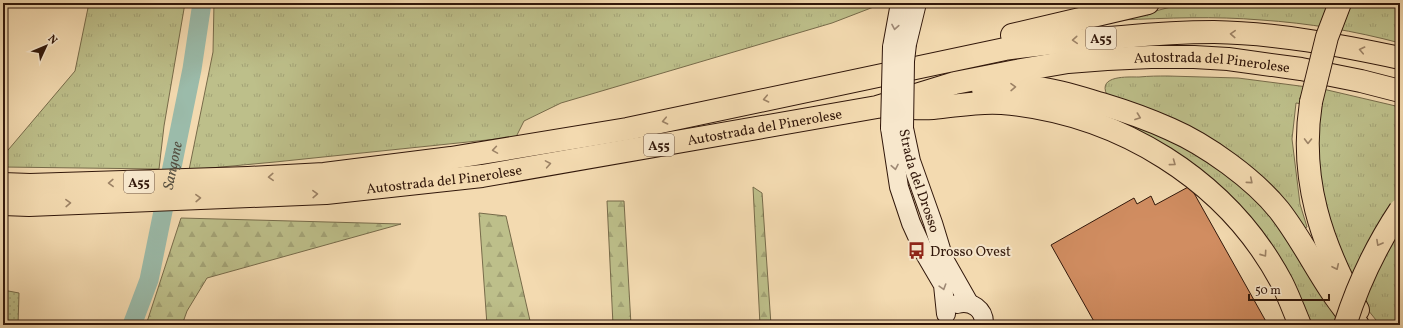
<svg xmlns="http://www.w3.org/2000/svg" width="1403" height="328" viewBox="0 0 1403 328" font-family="Vollkorn,serif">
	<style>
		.grass { fill: url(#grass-tufts); stroke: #776b4a }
		.forest { fill: url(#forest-firs); stroke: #776b4a }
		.garden { fill: url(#garden-dots); stroke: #776b4a }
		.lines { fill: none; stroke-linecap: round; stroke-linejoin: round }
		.river { stroke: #9bbbaa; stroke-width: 19 }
		.building { fill: #d18d61; stroke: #31170a }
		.secondary-casing { stroke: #31170a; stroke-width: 20 }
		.highway-casing { stroke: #31170a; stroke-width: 24 }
		.secondary { stroke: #f7e7cc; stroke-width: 18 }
		.highway { stroke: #f3dab0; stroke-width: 22 }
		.secondary-bridge-casing { stroke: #31170a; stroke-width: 20; stroke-linecap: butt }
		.highway-bridge-casing { stroke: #31170a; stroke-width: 24; stroke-linecap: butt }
		.secondary-bridge { stroke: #f7e7cc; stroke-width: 18 }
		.highway-bridge { stroke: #f3dab0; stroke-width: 22 }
		.oneway { stroke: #9e8975 }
		.oneway2 { stroke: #9c8265 }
		.labels { text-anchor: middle; stroke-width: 4; stroke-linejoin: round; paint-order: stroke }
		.shield { fill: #f7e7cc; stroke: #6c5544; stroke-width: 1 }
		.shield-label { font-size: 13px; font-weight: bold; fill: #31170a }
		.street-label { font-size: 14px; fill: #31170a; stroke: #f7e7cc }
		.poi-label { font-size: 14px; fill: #31170a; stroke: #f7e7cc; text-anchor: start }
		.water-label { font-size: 15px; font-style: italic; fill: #565042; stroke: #f7e7cc }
	</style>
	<defs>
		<pattern id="grass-tufts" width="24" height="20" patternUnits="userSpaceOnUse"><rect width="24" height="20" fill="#bdbf8a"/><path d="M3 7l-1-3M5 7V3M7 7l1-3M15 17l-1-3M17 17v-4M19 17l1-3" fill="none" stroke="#a3a376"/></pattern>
		<pattern id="forest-firs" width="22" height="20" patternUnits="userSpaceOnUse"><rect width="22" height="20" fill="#bdbf8a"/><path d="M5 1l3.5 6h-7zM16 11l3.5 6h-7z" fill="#a3a376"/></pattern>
		<pattern id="garden-dots" width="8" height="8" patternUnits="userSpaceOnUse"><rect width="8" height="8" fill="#bdbf8a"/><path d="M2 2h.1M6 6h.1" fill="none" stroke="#a3a376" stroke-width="1.8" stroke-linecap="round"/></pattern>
	</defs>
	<rect width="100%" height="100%" fill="#f3dab0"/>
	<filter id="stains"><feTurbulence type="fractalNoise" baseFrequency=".005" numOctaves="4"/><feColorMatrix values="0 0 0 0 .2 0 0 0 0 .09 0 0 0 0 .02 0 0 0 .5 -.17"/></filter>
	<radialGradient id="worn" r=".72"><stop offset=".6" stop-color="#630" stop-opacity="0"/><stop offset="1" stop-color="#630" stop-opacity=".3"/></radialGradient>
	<path class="grass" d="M89,3H185L164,126L159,169L3,167V156L75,71Z
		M214,3H884L832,23L561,103L524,121L516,137L275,162L189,170L213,52Z
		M1186,3H1400V43C1355,31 1308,23 1261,20C1215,16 1167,18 1121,20Z
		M1168,76L1238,78L1323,89L1400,107V325H1380L1364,305L1347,276L1315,169L1318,106L1296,103L1292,139L1300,204L1307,227L1304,229L1290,211L1107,95C1097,75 1128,77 1139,77C1149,76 1158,76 1168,76Z
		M1121,121L1145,129L1204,158L1265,205L1347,325H1308L1290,282L1121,123Z"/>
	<path class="forest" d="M753,187L762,193L771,325H760Z
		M607,201H624L631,325H613Z
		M479,213L506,216L531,325H487Z
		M181,218L401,224L207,278L187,311L182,325H146Z"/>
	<path class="garden" d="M3,290L19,293L18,325H3Z"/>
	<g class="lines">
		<path class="river" id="s1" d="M132,325L149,280L192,69L202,3"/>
	</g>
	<path class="building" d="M1190,186L1268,325H1096L1051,245L1134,198L1137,204L1151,196L1155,205Z"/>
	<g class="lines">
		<defs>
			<g id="secondary">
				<path d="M907,44L917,3"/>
				<path d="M892,47L900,3"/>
				<path d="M890,128L899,187L911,223L926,256L943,285L946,314"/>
				<path id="s2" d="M904,128L911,161L933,223L944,259L969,303"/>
				<path d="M957,304C971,300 985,309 984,325"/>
			</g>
			<g id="highway">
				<path d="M1012,35L1148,3"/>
				<path d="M983,89C998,88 1013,86 1028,87C1054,89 1078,97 1102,104C1125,111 1148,119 1170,129C1207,145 1254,179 1279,210C1308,247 1325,291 1358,325"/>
				<path d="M1311,102C1299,179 1321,243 1358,310"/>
				<path d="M896,107C908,108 921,109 933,108C956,106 978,101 1002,103C1118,113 1227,179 1282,283C1289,297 1294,311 1300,325"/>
				<path d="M3,184L30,185L248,178L324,174L451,158L627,129L1005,49C1044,43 1083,40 1122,37C1153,34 1183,32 1214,32C1276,33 1339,45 1400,58"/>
				<path id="s3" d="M3,204L29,205L326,193L482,176L877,107L955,83L1016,71L1068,62L1107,59L1151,57H1194L1228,59L1301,69L1361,81L1400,91"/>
			</g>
		</defs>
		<use href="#secondary" class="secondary-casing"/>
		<use href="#highway" class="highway-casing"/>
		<use href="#secondary" class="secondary"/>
		<use href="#highway" class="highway"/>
		<defs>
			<path id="secondary-bridge" d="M890,128L892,47
				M904,128L905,61L907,44"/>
			<path id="highway-bridge" d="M1311,102L1327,37L1340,3
				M1345,325C1358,284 1376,246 1400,210"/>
		</defs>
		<use href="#secondary-bridge" class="secondary-bridge-casing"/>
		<use href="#highway-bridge" class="highway-bridge-casing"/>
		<use href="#secondary-bridge" class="secondary-bridge"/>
		<use href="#highway-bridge" class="highway-bridge"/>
	</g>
	<defs><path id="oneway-chevron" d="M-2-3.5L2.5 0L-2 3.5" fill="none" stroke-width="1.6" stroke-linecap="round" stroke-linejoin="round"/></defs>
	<g class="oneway">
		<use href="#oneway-chevron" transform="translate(895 27) rotate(100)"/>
		<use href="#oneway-chevron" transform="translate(895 167) rotate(79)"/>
		<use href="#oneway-chevron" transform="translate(943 287) rotate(73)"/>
	</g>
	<g class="oneway2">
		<use href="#oneway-chevron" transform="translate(1233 34) rotate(-177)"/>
		<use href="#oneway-chevron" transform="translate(1075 40) rotate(176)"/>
		<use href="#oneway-chevron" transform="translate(1362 50) rotate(-168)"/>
		<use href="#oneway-chevron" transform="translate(1013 87) rotate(-1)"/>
		<use href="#oneway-chevron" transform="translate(766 99) rotate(168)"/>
		<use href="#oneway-chevron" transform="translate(1138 117) rotate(20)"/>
		<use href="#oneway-chevron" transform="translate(665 121) rotate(168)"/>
		<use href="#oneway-chevron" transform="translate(1308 141) rotate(91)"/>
		<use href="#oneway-chevron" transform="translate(495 150) rotate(171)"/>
		<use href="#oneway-chevron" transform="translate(1173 163) rotate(36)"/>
		<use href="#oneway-chevron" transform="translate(548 164) rotate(-10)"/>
		<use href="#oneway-chevron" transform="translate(271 177) rotate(177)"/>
		<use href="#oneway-chevron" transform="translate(1250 181) rotate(40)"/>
		<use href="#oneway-chevron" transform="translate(111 183) rotate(178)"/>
		<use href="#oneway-chevron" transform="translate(315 194) rotate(-2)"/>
		<use href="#oneway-chevron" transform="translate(198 198) rotate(-2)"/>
		<use href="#oneway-chevron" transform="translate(68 203) rotate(-2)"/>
		<use href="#oneway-chevron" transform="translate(1379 243) rotate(119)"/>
		<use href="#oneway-chevron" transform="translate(1264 254) rotate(55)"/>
		<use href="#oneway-chevron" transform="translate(1336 267) rotate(65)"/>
	</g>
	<defs>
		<symbol id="bus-bare" viewBox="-9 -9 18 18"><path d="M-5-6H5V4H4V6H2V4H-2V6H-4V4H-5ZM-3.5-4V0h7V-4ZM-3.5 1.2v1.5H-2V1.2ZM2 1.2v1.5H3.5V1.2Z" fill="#8f2418" stroke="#f7e7cc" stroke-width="2.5" paint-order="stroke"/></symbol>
	</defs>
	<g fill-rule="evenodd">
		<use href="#bus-bare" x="904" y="238" width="25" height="25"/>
	</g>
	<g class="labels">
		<g class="shield">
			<rect x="1086" y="27" width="30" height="22" rx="3"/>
			<rect x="644" y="134" width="30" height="22" rx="3"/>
			<rect x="124" y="171" width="30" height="22" rx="3"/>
		</g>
		<g class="shield-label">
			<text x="1101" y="43">A55</text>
			<text x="659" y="150">A55</text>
			<text x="139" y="187">A55</text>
		</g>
		<g class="street-label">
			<text dy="5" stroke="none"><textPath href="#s3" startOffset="1222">Autostrada del Pinerolese</textPath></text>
			<text dy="5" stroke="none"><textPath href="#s3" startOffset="767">Autostrada del Pinerolese</textPath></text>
			<text dy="5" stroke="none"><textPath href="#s3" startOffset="442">Autostrada del Pinerolese</textPath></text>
			<text dy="5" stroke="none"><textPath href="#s2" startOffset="55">Strada del Drosso</textPath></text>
		</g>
		<g class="poi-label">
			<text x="930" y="256">Drosso Ovest</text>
		</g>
		<g class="water-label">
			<text dy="5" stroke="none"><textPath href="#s1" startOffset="165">Sangone</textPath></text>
		</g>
	</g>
	<rect width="1403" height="328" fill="none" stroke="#f3dab0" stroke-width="16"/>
	<rect x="4" y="4" width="1395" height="320" fill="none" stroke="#31170a" stroke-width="2"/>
	<rect x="8" y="8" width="1387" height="312" fill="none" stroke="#31170a"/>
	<g transform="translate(46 46) rotate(46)" stroke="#f7e7cc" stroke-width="3" paint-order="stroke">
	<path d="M0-3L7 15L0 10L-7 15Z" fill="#31170a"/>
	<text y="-6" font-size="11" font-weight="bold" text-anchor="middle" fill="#31170a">N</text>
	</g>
	<path d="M1249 294v6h80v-6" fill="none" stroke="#31170a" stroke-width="2"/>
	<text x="1255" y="294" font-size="12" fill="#31170a" stroke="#f7e7cc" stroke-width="3" paint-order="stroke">50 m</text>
	<rect width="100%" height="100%" filter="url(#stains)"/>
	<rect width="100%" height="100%" fill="url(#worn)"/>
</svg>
